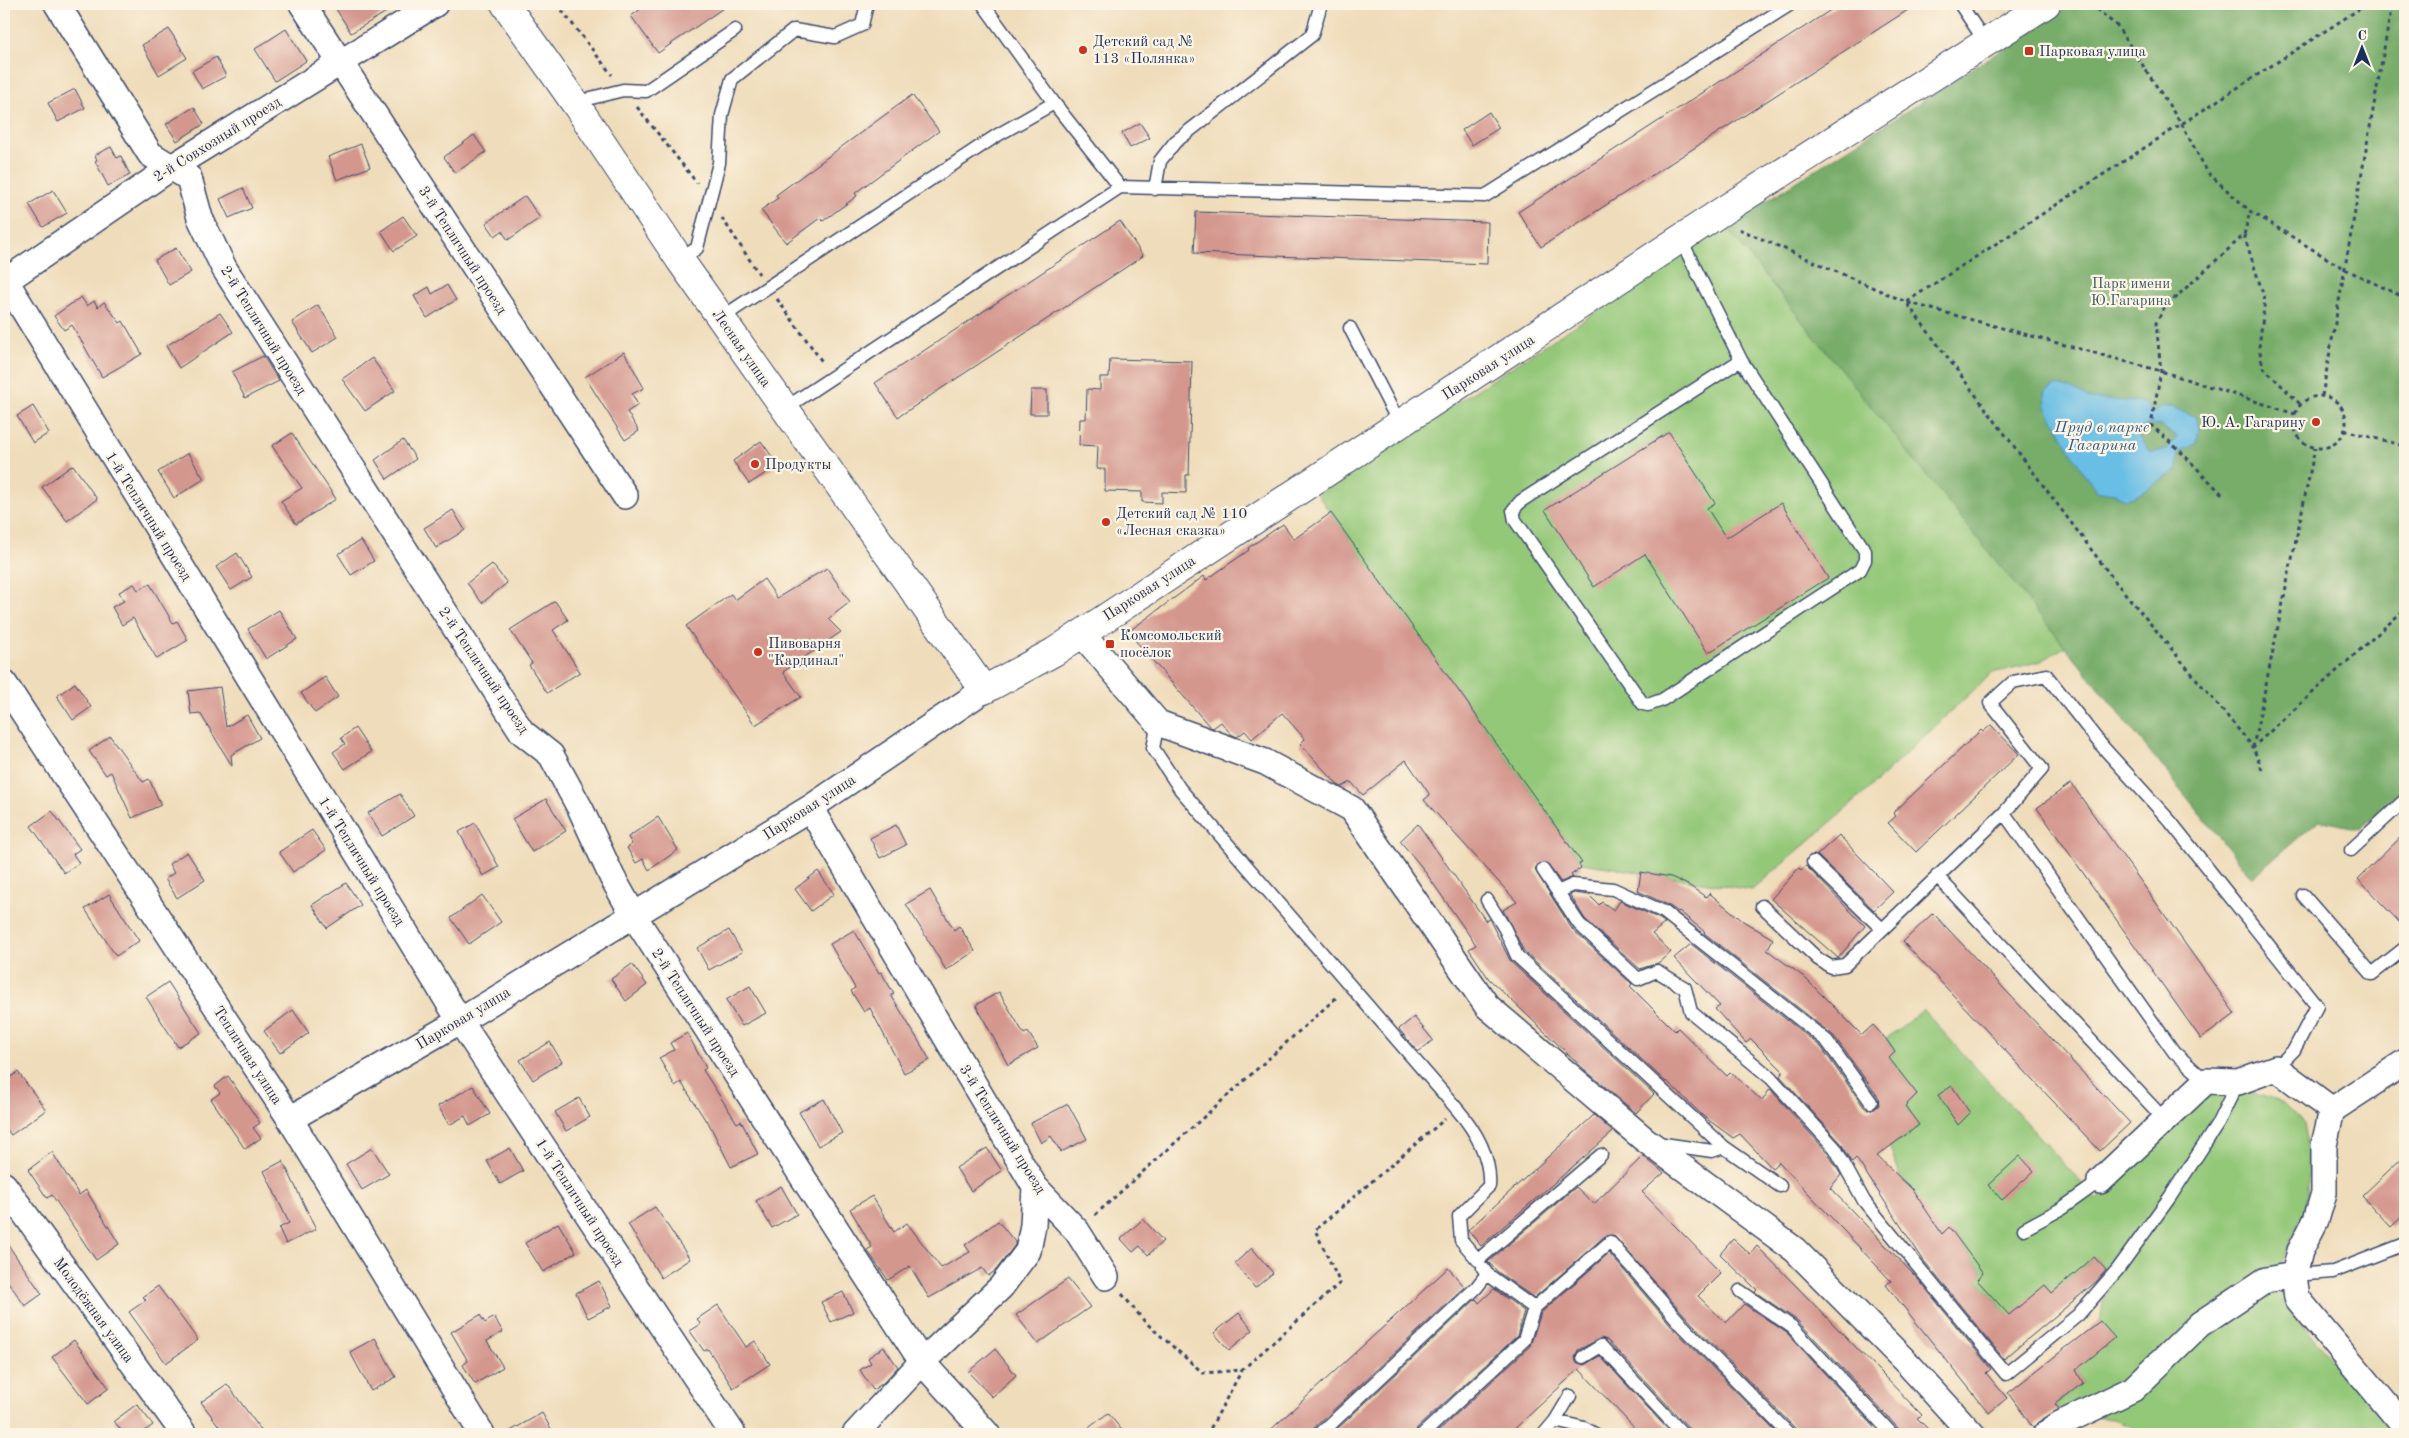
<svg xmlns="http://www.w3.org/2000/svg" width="2409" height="1438" viewBox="0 0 2409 1438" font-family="'Old Standard TT',serif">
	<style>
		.green { fill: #94c879; stroke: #587c6c }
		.forest { fill: #77ac69; stroke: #496e64 }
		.water { fill: #69bee5; stroke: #4276a2; fill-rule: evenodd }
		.building { fill: #d4978e }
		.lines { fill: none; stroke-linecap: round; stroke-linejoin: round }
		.service-casing { stroke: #3b496c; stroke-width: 15 }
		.minor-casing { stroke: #3b496c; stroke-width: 28 }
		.tertiary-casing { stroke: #3b496c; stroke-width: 30 }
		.path { stroke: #3b496c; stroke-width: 3; stroke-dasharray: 4 4; stroke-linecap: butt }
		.service { stroke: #fff; stroke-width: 12 }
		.minor { stroke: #fff; stroke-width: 25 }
		.tertiary { stroke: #fff; stroke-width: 28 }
		.poi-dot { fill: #c8321e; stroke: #fcf5e5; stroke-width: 2 }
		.labels { text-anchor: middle; stroke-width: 4.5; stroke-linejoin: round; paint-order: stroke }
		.poi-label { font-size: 15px; fill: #1b2f5e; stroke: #fcf5e5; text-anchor: start }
		.street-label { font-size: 15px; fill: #1b2f5e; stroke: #fcf5e5 }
		.park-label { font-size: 15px; fill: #3f5d66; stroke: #fcf5e5 }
		.water-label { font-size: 16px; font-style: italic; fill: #325a86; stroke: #fcf5e5 }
	</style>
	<rect width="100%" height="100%" fill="#fcf5e5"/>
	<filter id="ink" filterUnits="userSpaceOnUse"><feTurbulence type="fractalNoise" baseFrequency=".02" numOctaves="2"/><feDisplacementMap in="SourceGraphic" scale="10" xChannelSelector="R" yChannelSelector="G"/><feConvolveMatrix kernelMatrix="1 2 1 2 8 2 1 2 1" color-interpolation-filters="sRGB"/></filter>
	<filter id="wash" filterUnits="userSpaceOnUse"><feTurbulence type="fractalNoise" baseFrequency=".0096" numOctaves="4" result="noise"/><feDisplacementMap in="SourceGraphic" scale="20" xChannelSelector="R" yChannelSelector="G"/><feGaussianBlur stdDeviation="1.12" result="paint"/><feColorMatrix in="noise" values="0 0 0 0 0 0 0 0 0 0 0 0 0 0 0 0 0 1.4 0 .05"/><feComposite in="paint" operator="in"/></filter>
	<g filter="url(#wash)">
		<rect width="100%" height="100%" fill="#efdcba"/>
		<path class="green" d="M1726,227L2066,646L2042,661L1992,673L1860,797L1752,890L1582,863L1317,494Z
			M1923,1010L2096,1199L2215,1087L2250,1092L2283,1103L2304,1124L2308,1145V1194L2304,1213L2278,1269L2283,1303L2397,1434H2147C2120,1419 2091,1414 2060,1411L2055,1404L2083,1383L2076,1370L2100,1321L2108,1272L2094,1257L2052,1293L2045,1285L2017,1323L1977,1280L1983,1272L1949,1228L1942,1234L1906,1200L1913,1190L1901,1179L1890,1147L1919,1126L1905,1106L1917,1094L1889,1058L1895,1052L1886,1039Z"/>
		<path class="forest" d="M2073,4H2405V788L2360,829L2319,820L2252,878L1726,227Z"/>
		<path class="water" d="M2057,385L2072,389L2091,399L2132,401L2145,404L2153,413L2162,407H2172L2196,417L2199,428L2197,444L2180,451L2178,457L2177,471L2136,496L2126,499L2114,494L2095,491L2096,488L2085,476L2046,407L2045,392ZM2145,425L2161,426L2177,437L2167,450L2150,452L2138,436Z"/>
		<g id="blocks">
			<path class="building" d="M333,4H400L351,33Z
				M648,4H729L658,53L631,16Z
				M1840,4H1917L1541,247L1518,212Z
				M169,29L187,58L159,75L142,45Z
				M286,29L306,61L275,81L255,49Z
				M216,57L226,76L202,89L192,71Z
				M75,89L85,108L58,122L48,103Z
				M912,95L939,131L855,193L857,196L823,221L820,218L786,243L761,210L778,198L776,195Z
				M194,107L204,124L177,141L166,124Z
				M1489,112L1499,128L1472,145L1462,130Z
				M1140,123L1150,138L1130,148L1122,133Z
				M474,135L486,152L455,173L444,157Z
				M361,144L370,167L337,180L328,157Z
				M111,147L117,158L121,156L130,175L108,186L95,161L97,160L95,155Z
				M243,188L252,208L229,218L220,199Z
				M53,190L67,213L43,227L29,204Z
				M525,196L540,218L508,240L502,231L495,236L486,223Z
				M1196,212L1488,222L1487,264L1194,253Z
				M403,216L417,236L394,251L381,231Z
				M1120,221L1143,256L898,417L875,383Z
				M176,248L191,272L169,285L155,260Z
				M447,285L456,300L427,318L414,296L429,287L432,294Z
				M81,297L87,306L94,301L98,307L104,302L120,323L123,321L142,354L102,377L72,325L64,330L54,316Z
				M318,305L338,337L312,353L292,322Z
				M220,313L233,332L179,368L166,346Z
				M624,352L644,388L632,394L638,405L627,412L639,431L625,440L585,377Z
				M263,356L279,381L245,398L232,372Z
				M372,358L395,391L365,411L342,379Z
				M1110,359L1192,361L1189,475H1186V493L1162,492V503L1142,502V492L1105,491V469H1097L1098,446L1079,445L1080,419H1086L1087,389L1100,390V377H1109Z
				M1031,390H1047V414H1030Z
				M33,406L49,433L33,443L17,416Z
				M1669,432L1715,503L1707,508L1726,538L1781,503L1828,578L1708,653L1645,554L1594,587L1545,510Z
				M292,433L336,499L296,524L281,501L302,488L272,446Z
				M403,440L416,459L387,479L375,460Z
				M761,441L778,465L749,484L733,461Z
				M188,453L204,479L174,498L158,472Z
				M73,465L97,499L67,521L42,487Z
				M453,510L465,530L436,548L424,528Z
				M1331,513L1582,863L1579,864L1581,868L1571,875L1573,877L1561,882L1546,863L1538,864L1535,870L1572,929L1632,984L1630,986L1675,1031L1678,1028L1727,1076L1731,1072L1762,1101L1770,1089L1828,1153L1841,1175L1830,1188L1917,1278L1991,1369L1986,1373L2007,1398L1989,1413L1886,1285L1891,1281L1779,1162L1772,1168L1740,1134L1733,1138L1703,1116L1667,1081L1666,1082L1524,951L1503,910L1517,902L1424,800L1430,795L1406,760L1363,795L1351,782L1342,787L1338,785L1300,744L1305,739L1282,713L1252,739L1245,731L1237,737L1231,734L1221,722L1213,728L1210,727L1128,632L1204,576L1206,580L1249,550L1248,548L1283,524L1294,539Z
				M361,540L374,561L351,575L338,554Z
				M237,553L252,577L231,590L216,567Z
				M492,564L507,583L482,603L467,583Z
				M827,568L850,602L828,619L841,632L783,672L801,697L755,725L686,626L731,594L735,600L764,579L777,598Z
				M134,584L138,590L150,584L173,623L177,621L188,640L157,659L133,618L122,625L112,607L124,601L119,592Z
				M555,601L568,620L553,630L580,672L547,693L529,665L532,663L510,630Z
				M279,610L297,639L266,659L248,629Z
				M325,677L338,697L315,713L301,693Z
				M75,683L91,707L73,720L57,696Z
				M220,687L226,727L247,715L260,738L231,755L232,766L200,713L191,714L188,691Z
				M1991,725L2019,754L1916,852L1888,823L1896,816L1893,813L1981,730L1983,732Z
				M355,728L371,752L345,769L333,752L345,744L341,738Z
				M110,736L143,782L149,779L161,805L132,818L111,772L106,775L89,751Z
				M2071,783L2235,1014L2201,1039L2037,808Z
				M400,794L414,816L382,836L368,813Z
				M546,799L566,831L532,852L512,819Z
				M52,811L80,849L73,854L79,863L64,873L31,826Z
				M658,817L678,850L649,870L643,859L636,863L627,848L632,844L628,837Z
				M475,823L499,867L483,876L459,832Z
				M1418,824L1486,921L1489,919L1511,962L1654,1094L1636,1113L1585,1070L1489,979L1469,949L1476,945L1421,866L1400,841Z
				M896,825L906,845L880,858L870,838Z
				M312,830L326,850L293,872L279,852Z
				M2405,833V928L2358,879Z
				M1839,835L1893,892L1874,910L1817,855Z
				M187,852L205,880L177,898L165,879L174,873L169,864Z
				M1806,866L1865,926L1838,958L1771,899L1799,868L1801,870Z
				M818,871L834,894L811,911L795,889Z
				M1641,872L1671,877L1688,885L1706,897L1709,893L1743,921L1773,939L1767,950L1804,977L1862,1035L1873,1025L1886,1039L1895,1052L1889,1058L1917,1094L1905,1106L1919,1125L1877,1156L1912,1189L1942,1234L1949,1227L1983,1273L1977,1280L2009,1315L2045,1285L2052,1293L2094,1257L2106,1270L2097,1281L2004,1359L1924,1261L1856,1158L1852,1162L1841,1143L1780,1076L1783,1071L1751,1039L1746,1043L1715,1009L1720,1006L1674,958L1691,944L1821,1047L1864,1107L1868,1110L1875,1109L1879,1105L1878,1097L1834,1036L1704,933L1705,932L1679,911L1678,912L1668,905L1638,891Z
				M346,883L361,905L327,928L312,905Z
				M930,890L954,930L959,926L975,951L946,970L906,904Z
				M1574,893L1589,895L1599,905L1602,902L1614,910L1620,901L1660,919L1665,923L1652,934L1671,952L1658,963L1640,969L1585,919L1570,895Z
				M109,894L139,941L116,956L85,909Z
				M482,895L501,922L469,944L451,918Z
				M1933,913L2130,1123L2100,1151L1903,942Z
				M729,930L742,952L709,970L697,948Z
				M854,930L879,973L881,972L894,994L891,995L930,1060L904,1073L870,1008L864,1012L851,991L855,988L830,944Z
				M632,964L647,985L626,1001L611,979Z
				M168,982L201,1033L178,1047L146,997Z
				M750,986L766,1013L742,1026L726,1000Z
				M999,992L1024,1034L1028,1032L1038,1048L1008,1065L976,1005Z
				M293,1010L309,1033L280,1053L264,1031Z
				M1414,1017L1433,1040L1418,1052L1399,1029Z
				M687,1033L706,1068L703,1070L737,1123L741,1121L758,1154L731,1167L707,1120L706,1121L681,1082L675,1086L659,1058L674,1050L670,1043Z
				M550,1042L562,1062L533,1080L520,1060Z
				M18,1072L46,1110L11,1135L4,1126V1082Z
				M228,1076L260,1123L253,1128L261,1138L245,1149L211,1099L220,1093L215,1086Z
				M473,1086L490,1114L470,1126L465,1116L449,1125L438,1106Z
				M1952,1086L1970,1113L1958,1125L1938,1095Z
				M579,1098L590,1117L566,1131L555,1112Z
				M824,1099L842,1133L818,1146L799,1112Z
				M1068,1104L1087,1139L1061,1152L1051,1136L1041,1143L1031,1123Z
				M1594,1115L1613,1132L1481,1246L1468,1230Z
				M372,1148L389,1174L362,1190L346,1164Z
				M510,1148L523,1171L500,1184L487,1161Z
				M987,1148L1002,1171L971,1191L956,1168Z
				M52,1152L79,1195L86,1190L119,1244L96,1260L52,1195L47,1198L28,1170Z
				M2405,1155V1214L2391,1227L2362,1196Z
				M1643,1156L1664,1173L1642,1192L1721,1273L1698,1296L1726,1323L1744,1304L1787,1333L1881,1434H1797L1795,1428L1688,1319L1613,1235L1605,1236L1534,1298L1498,1272L1488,1262L1576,1187L1594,1204Z
				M2020,1156L2034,1171L2002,1200L1988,1185Z
				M283,1161L316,1229L286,1244L279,1228L289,1223L264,1171Z
				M781,1186L797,1214L772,1228L756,1201Z
				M872,1196L894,1232L907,1223L941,1268L970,1252L965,1245L998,1221L1015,1242V1245L996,1270L988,1276L982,1268L929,1298L910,1266L888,1280L867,1250L872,1247L850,1209Z
				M655,1207L690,1259L661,1278L628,1224Z
				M1143,1219L1163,1241L1148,1255L1140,1246L1133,1252L1121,1239Z
				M558,1223L576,1252L543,1272L525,1243Z
				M4,1239L42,1294L25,1306L4,1276Z
				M1733,1239L1750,1254L1757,1246L1922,1415L1917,1418L1933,1434H1900L1898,1428L1798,1321L1755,1292L1757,1290L1720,1254Z
				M1252,1248L1273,1273L1255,1288L1235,1263Z
				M1609,1253L1676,1331L1778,1434H1691L1689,1428L1607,1340L1601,1338L1578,1350L1575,1357L1576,1362L1584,1365L1600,1356L1672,1434H1640L1579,1369L1509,1434H1435L1530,1346L1541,1313Z
				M1448,1268L1465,1287L1314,1428L1312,1434H1266Z
				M1068,1279L1090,1307L1038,1344L1016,1315Z
				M599,1281L612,1306L588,1318L576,1293Z
				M158,1286L198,1340L166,1363L129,1312L146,1300L143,1297Z
				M1494,1289L1524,1311L1517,1336L1417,1428L1415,1434H1332L1476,1299L1479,1303Z
				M843,1292L853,1312L831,1322L821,1302Z
				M718,1305L746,1347L755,1341L770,1364L733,1388L708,1349L704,1351L690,1331L701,1324L697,1319Z
				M1239,1313L1253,1330L1229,1350L1214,1333Z
				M480,1315L485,1323L494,1317L503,1332L487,1341L503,1367L475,1384L463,1365L468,1361L451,1332Z
				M2100,1321L2115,1338L2076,1370L2083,1383L2055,1404L2059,1409L2038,1422L2033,1428L2008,1393Z
				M375,1338L396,1377L371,1391L350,1352Z
				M74,1340L109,1388L88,1404L52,1357Z
				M884,1347L898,1367L883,1383L873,1390L860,1370L871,1363L868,1358Z
				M995,1349L1016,1375L992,1397L968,1372Z
				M227,1384L264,1434H225L201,1402Z
				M137,1404L153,1425L140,1434H124L114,1421Z
				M542,1413L554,1434H505Z
				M1108,1413L1125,1434H1081Z"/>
		</g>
	</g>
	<g filter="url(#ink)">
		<use href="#blocks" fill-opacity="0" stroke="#3b496c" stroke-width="1"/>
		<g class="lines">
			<defs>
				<path id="service" d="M983,4L1054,103L1120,187L1485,196L1791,4
					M1960,4L1986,43
					M577,106L591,98L623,90L646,91L735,30
					M1155,189L1160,161L1175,142L1312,35L1321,4
					M1681,240L1741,360L1865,551V560L1860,570L1662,700L1648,705L1643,704L1515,520L1513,510L1521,501L1741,360
					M680,260L697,248L719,163L722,115L732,79L794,30L835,37L862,25L867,4
					M721,318L996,136L1054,103
					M1350,328L1400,425
					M784,409L1120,187
					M1158,723L1153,748L1180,789L1457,1109C1476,1131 1491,1157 1489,1186L1459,1216L1461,1240L1478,1260L1601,1155
					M2004,813L2174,1052L2206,1081
					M2351,850L2405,800
					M1813,862L1882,929
					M1543,870L1579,924L1638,979L1657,971L1685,988L1691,1012L1771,1078L1835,1148L1864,1201L2006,1374L2078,1315L2118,1269L2170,1197L2217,1125L2238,1082
					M1937,876L2164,1119
					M1558,892L1573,885L1613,889L1664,912L1827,1041L1871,1102
					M2303,895L2372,974L2405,948
					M1487,900L1505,929L1517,956L1724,1147L1780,1186
					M1762,906L1818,959L1831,967L1845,965L2004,813L2042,769L1990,703L2013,682L2046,675L2102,746L2170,821L2317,1006L2294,1050L2276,1068
					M1657,1143L1712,1151L1724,1147
					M2024,1229L2061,1209L2100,1181
					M1483,1268L1487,1274L1534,1308
					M2294,1275L2333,1272L2405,1244
					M1740,1291L1792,1327L1892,1434
					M1583,1357L1601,1346L1683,1434
					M1555,1421L1570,1396
					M1320,1434L1476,1288L1487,1274
					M1423,1434L1524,1340L1534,1308L1610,1242L1682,1325L1789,1434
					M1544,1434L1555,1421L1584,1428L1595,1434"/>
				<path id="minor" d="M57,4L150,154L189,178L200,218L224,268L522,732L551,755L581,810L612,877L634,916L922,1362L987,1434
					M302,4L625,496
					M4,278L460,1021L733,1434
					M4,282L172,167L435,4
					M1081,633L1158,723L1265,762L1352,809L1487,1006L1644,1139L1795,1250L1909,1365L1972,1434
					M4,683L290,1119L482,1434
					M810,808L1035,1187L1077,1231L1106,1277
					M2332,1110L2324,1145V1193L2316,1220L2300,1251L2294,1275L2297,1298L2405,1427
					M2332,1110L2405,1062
					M290,1119L460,1021L810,808L984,690
					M2100,1181L2206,1081L2238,1082L2276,1068L2332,1110
					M4,1185L184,1434
					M855,1434L922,1362L1001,1287L1028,1251L1033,1225L1035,1187
					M2046,1434L2060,1424L2133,1389L2200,1324L2266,1280L2294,1275"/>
				<path id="tertiary" d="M505,4L577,106L680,260L984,690L1054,652L1724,210L2046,4"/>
			</defs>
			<use href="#service" class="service-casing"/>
			<use href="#minor" class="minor-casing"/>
			<use href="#tertiary" class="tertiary-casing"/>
			<path class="path" d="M557,4L612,75
				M2090,4L2117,26L2182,125L2208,173L2250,211L2343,268L2405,298
				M2367,4L1906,302L2114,580L2253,747L2405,609
				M637,107L697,183
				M722,218L759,274
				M1739,229L1906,302L2161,371L2295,414
				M2244,235L2265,300L2259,347L2263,367L2301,405
				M777,299L823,363
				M2322,396L2392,4
				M2294 422a26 26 0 1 1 52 0a26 26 0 1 1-52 0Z
				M2344,430L2405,446
				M2222,494L2180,451L2151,425L2161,371L2156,323L2164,308L2244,235L2250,211
				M2262,770L2253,747L2315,448
				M1095,1215L1337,997
				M1122,1294L1145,1322L1203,1373L1242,1370L1340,1283L1315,1230L1445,1119
				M1205,1434L1210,1429L1242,1370"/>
			<use href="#service" class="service"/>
			<use href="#minor" class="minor"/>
			<use href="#tertiary" class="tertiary"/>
		</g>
	</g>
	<g class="poi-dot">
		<circle cx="1083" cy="50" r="5"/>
		<rect x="2024" y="46" width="10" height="10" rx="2.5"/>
		<circle cx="2316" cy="422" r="5"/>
		<circle cx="755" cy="464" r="5"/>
		<circle cx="1106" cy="522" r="5"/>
		<rect x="1105" y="639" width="10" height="10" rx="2.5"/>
		<circle cx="758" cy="652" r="5"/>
	</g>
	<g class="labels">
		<g class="poi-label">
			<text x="1093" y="46">Детский сад №<tspan x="1093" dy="17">113 «Полянка»</tspan></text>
			<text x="2039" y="56">Парковая улица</text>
			<text x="2306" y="427" text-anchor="end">Ю. А. Гагарину</text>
			<text x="765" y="469">Продукты</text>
			<text x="1116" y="518">Детский сад № 110<tspan x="1116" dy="17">«Лесная сказка»</tspan></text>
			<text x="1120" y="640">Комсомольский<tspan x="1120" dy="17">посёлок</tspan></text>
			<text x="768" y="648">Пивоварня<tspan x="768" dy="17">"Кардинал"</tspan></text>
		</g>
		<g class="street-label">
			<text transform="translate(217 139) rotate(-32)" y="5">2-й Совхозный проезд</text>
			<text transform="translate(463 250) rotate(57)" y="5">3-й Тепличный проезд</text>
			<text transform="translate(264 330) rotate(58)" y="5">2-й Тепличный проезд</text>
			<text transform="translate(742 348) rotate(55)" y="5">Лесная улица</text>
			<text transform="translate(1488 367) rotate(-33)" y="5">Парковая улица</text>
			<text transform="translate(149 516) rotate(58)" y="5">1-й Тепличный проезд</text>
			<text transform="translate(1149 588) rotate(-33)" y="5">Парковая улица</text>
			<text transform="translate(484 670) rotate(56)" y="5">2-й Тепличный проезд</text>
			<text transform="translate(809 807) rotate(-33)" y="5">Парковая улица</text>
			<text transform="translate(362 861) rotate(58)" y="5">1-й Тепличный проезд</text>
			<text transform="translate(696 1012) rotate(57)" y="5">2-й Тепличный проезд</text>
			<text transform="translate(463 1018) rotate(-31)" y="5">Парковая улица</text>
			<text transform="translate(248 1055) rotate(57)" y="5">Тепличная улица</text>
			<text transform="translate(1003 1129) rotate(58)" y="5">3-й Тепличный проезд</text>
			<text transform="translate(580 1202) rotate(57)" y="5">1-й Тепличный проезд</text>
			<text transform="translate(94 1310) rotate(54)" y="5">Молодёжная улица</text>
		</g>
		<g class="park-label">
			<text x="2131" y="288">Парк имени<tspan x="2131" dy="17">Ю.Гагарина</tspan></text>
		</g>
		<g class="water-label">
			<text x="2102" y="432">Пруд в парке<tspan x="2102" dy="18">Гагарина</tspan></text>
		</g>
	</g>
	<rect width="2409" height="1438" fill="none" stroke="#fcf5e5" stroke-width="20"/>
	<g transform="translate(2362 48)" stroke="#fcf5e5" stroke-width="4" paint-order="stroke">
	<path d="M0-4L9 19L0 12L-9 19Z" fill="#1b2f5e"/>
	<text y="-8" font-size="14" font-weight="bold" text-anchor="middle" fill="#1b2f5e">С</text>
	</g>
</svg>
